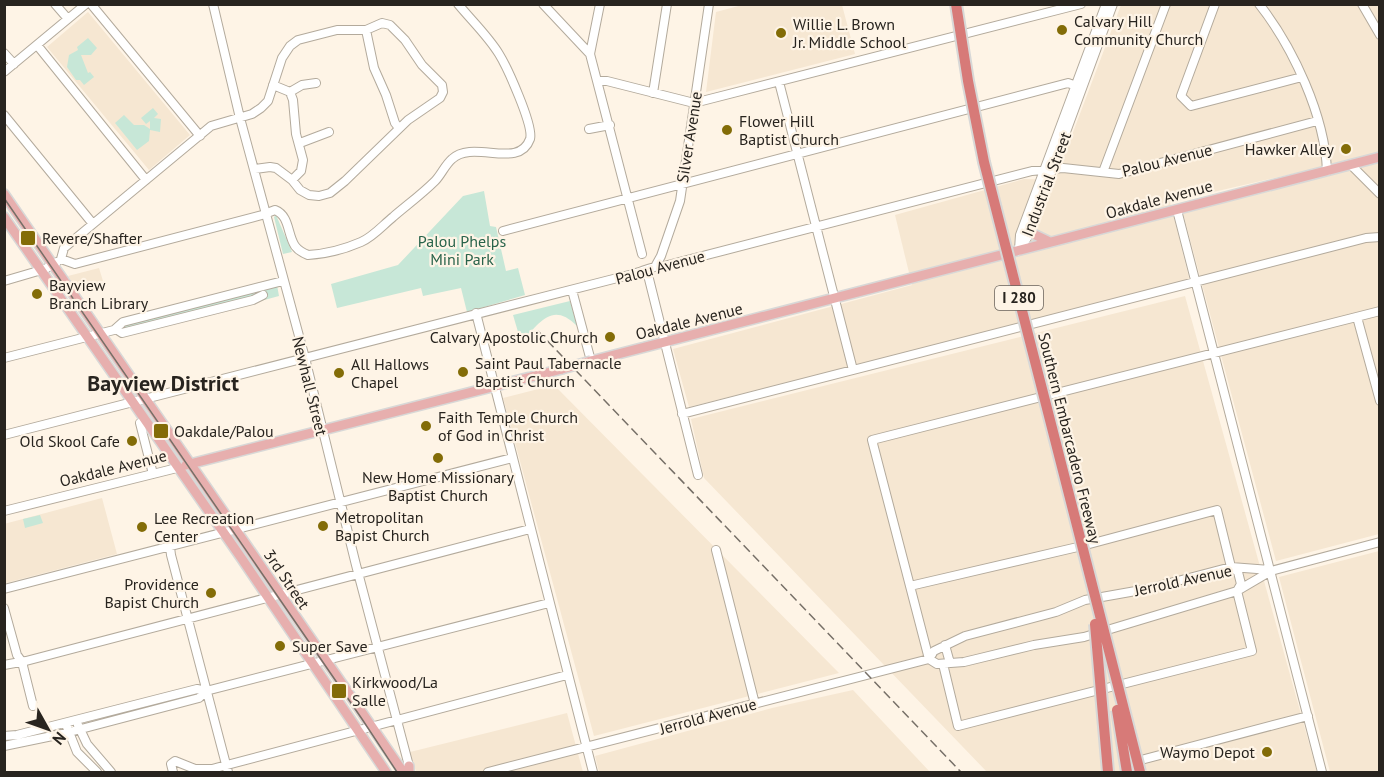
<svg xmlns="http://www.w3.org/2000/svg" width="1384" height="777" viewBox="0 0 1384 777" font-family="'PT Sans',sans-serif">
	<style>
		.built { fill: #f6e7d2 }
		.green { fill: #c7e7d7 }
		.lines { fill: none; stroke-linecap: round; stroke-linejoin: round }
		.minor-casing { stroke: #b3aa9c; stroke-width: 10 }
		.major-casing { stroke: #d8d8d7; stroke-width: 12 }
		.minor { stroke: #fff; stroke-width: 8 }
		.major { stroke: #e7afae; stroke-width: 9 }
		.tram { stroke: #766f67; stroke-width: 1.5 }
		.rail { stroke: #766f67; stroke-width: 1.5; stroke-dasharray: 9 4.5; stroke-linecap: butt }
		.major-bridge-casing { stroke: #d8d8d7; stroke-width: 12; stroke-linecap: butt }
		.highway-bridge-casing { stroke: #d8d8d7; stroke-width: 14; stroke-linecap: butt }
		.major-bridge { stroke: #e7afae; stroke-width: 9 }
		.highway-bridge { stroke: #d77a78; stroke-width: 10 }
		.poi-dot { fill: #836c07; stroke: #fef4e6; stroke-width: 2 }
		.labels { text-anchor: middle; stroke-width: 4.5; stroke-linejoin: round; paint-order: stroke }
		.shield { fill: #fef4e6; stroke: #68625b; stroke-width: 1.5 }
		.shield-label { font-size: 15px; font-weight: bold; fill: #28241f }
		.poi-label { font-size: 16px; fill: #28241f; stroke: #fef4e6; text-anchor: start }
		.street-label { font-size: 16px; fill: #28241f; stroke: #fef4e6 }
		.park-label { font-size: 16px; fill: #28634a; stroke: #fef4e6 }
		.district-label { font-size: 22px; font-weight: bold; fill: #28241f; stroke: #fef4e6 }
	</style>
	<rect width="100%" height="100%" fill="#fef4e6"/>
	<path class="built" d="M746,4L842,5L855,54L706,92L716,12Z
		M1121,5H1379V154L1170,202L1190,282L689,407L673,349L912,285L895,215L1024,179L1055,180Z
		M88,12L190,135L149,170L47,47Z
		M1379,163V534L1276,561L1183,213Z
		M99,268L103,281L76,288L68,276Z
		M1185,296L1317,772H987L704,478L691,419Z
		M554,385L839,673L594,736L503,398Z
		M102,498L117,554L6,583L4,524Z
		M1379,551V772H1330L1279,577Z
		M853,690L930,772H599L595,756L772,708Z
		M567,713L583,772H416L410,752Z"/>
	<path class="green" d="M88,38L97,48L91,55H81L88,73L90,72L94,77L84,85L80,80H76L67,67L69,55L78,50L77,47Z
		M153,108L158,114L154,118L161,119L160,132L150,130L149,141L137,150L115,123L124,115L134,125H144L150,129V121L146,124L141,118Z
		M484,191L490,226L496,227L506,271L518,268L525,295L467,312L461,288L423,296L421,288L337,308L331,284L398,265L463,196Z
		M276,215L292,252L283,254L274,217Z
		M277,285L279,296L253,303L121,330L120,326Z
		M570,301L577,326C552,301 540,323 521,342L513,315Z
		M40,515L43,523L25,528L23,519Z"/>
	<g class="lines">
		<defs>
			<path id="minor" d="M55,4L68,19
				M91,4L200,136
				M213,4L240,118L305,358L356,565L409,766
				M543,4L590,54
				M600,4L590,54L642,254
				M1215,4L1181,96L1191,106L1302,77
				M1259,4C1293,47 1325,116 1327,171
				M1362,4L1380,35
				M366,30L374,68L386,95L395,123L399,128
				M37,45L146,180
				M4,53L14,64
				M4,72L86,4
				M599,81H607L694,103L1081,4
				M779,82L853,370
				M273,85L290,92L293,100L296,134L303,160L301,171L292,180
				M290,92L302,85L316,83
				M653,93L667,4
				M4,115L93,224
				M589,129L610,125
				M300,143L329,132
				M1351,165L1380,194
				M1103,172L1166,4
				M1177,210L1322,772
				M503,231L1068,83L1082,88
				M1019,249L1020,235L1106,4
				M1018,251L1027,238L1113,4
				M61,259L64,248L211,126L252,114L261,108L268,101L282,58L290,46L298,40L337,30H366L382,23L390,25L405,40L422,65L442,85L443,92L440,98L408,120L345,181L330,193L319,196L309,195L300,190L292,180L276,168L270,167L255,169
				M61,259L75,264L262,215L275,210C290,216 287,234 295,246C298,250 303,253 308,255C325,254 345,249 361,242C373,237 383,225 393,217C407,205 422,194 435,181C441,175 445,165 452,159C473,139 519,170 530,139C534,126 507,67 499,54C488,36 472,21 458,4
				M656,265L661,256L680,201L709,4
				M647,271L698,475
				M4,281L45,269L57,262
				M572,290L591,361
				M476,313L593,772
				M1357,317L1380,401
				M116,329L122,333L253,300L263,295
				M4,358L114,330L123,322L283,281
				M682,414L1366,238L1380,237
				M140,423L153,474
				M4,435L633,274C644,271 654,265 664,266L1032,171L1063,168L1119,174L1317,121
				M4,511L177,468
				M170,547L171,555L228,772
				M716,550L755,704
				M910,586L1082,546L1217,510L1231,567L1238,572L1241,584L1237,591L1252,651L958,726L943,664
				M4,589L512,458
				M4,608L17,655L22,662L33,706
				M945,645L950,663
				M929,659L872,440L1380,311
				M929,659L934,651L965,636L1056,612L1085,600L1147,589L1231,567L1270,570
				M4,665L26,661L530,529
				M78,725L87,744L111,772
				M67,727L77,752L97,772
				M4,736L17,735L197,689L206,691
				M4,746L62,734L199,698L206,691L549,603
				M1137,761L1308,716
				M173,772L171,764L175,761L195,769H212L567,675
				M488,772L929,659L937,664L964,662L1034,645L1084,637L1237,591L1271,571L1380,542"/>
			<path id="major" d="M4,194L403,772
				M4,217L242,559L386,772
				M1029,232L1050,242
				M591,361L1380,157
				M186,465L562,369
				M409,766V772"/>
		</defs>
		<use href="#minor" class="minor-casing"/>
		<use href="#major" class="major-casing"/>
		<use href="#minor" class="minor"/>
		<use href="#major" class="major"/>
		<path class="tram" d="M4,198L362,719L397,772"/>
		<path class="rail" d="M538,331L961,772"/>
		<defs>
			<path id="major-bridge" d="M562,369L591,361"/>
			<path id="highway-bridge" d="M956,4L968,81L984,162L1140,772
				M1095,624L1108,772
				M1117,710L1127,772"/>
		</defs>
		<use href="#major-bridge" class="major-bridge-casing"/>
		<use href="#highway-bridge" class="highway-bridge-casing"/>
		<use href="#major-bridge" class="major-bridge"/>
		<use href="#highway-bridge" class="highway-bridge"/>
	</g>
	<g class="poi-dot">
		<circle cx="1062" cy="30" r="6"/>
		<circle cx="781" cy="33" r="6"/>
		<circle cx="727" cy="130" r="6"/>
		<circle cx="1346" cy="149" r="6"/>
		<rect x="20" y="230" width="16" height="16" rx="3"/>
		<circle cx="37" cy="294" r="6"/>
		<circle cx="610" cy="337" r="6"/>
		<circle cx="463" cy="372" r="6"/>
		<circle cx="339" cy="373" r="6"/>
		<circle cx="426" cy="426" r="6"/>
		<rect x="153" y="423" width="16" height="16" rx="3"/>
		<circle cx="132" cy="441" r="6"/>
		<circle cx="438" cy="458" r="6"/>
		<circle cx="323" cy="526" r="6"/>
		<circle cx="142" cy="527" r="6"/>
		<circle cx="211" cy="593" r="6"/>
		<circle cx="280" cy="646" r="6"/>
		<rect x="331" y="683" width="16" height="16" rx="3"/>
		<circle cx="1267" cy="752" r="6"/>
	</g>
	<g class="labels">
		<rect class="shield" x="995" y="286" width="48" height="24" rx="4.5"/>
		<g class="shield-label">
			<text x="1019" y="303">I 280</text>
		</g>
		<g class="poi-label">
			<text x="1074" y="27">Calvary Hill<tspan x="1074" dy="18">Community Church</tspan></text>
			<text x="793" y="30">Willie L. Brown<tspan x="793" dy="18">Jr. Middle School</tspan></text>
			<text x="739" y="127">Flower Hill<tspan x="739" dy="18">Baptist Church</tspan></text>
			<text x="1334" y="155" text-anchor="end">Hawker Alley</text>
			<text x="42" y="244">Revere/Shafter</text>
			<text x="49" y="291">Bayview<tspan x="49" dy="18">Branch Library</tspan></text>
			<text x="598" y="343" text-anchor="end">Calvary Apostolic Church</text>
			<text x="475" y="369">Saint Paul Tabernacle<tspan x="475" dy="18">Baptist Church</tspan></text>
			<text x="351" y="370">All Hallows<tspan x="351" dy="18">Chapel</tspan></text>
			<text x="438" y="423">Faith Temple Church<tspan x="438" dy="18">of God in Christ</tspan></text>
			<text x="174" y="437">Oakdale/Palou</text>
			<text x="120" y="447" text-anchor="end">Old Skool Cafe</text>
			<text x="438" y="483" text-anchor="middle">New Home Missionary<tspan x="438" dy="18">Baptist Church</tspan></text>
			<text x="335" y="523">Metropolitan<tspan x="335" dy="18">Bapist Church</tspan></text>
			<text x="154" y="524">Lee Recreation<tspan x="154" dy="18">Center</tspan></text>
			<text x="199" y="590" text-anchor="end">Providence<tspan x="199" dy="18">Bapist Church</tspan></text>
			<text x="292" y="652">Super Save</text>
			<text x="352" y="688">Kirkwood/La<tspan x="352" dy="18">Salle</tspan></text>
			<text x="1255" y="758" text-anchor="end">Waymo Depot</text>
		</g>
		<g class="street-label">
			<text transform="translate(689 137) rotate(-81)" y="6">Silver Avenue</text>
			<text transform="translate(1167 160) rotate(-14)" y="6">Palou Avenue</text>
			<text transform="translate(1046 184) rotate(-69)" y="6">Industrial Street</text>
			<text transform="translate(1159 199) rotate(-15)" y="6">Oakdale Avenue</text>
			<text transform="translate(660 267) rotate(-15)" y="6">Palou Avenue</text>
			<text transform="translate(689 321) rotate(-14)" y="6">Oakdale Avenue</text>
			<text transform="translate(310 386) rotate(76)" y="6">Newhall Street</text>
			<text transform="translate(1070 438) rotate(76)" y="6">Southern Embarcadero Freeway</text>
			<text transform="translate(113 468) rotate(-14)" y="6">Oakdale Avenue</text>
			<text transform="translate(287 579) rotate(56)" y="6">3rd Street</text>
			<text transform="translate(1183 580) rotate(-12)" y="6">Jerrold Avenue</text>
			<text transform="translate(708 716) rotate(-15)" y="6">Jerrold Avenue</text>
		</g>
		<g class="park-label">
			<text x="462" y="247">Palou Phelps<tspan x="462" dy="18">Mini Park</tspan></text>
		</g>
		<g class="district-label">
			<text x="163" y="391">Bayview District</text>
		</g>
	</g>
	<rect width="1384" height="777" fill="none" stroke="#28241f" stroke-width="12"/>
	<g transform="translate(48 729) rotate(130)" stroke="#fef4e6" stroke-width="4.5" paint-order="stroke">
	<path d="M0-4.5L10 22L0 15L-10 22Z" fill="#28241f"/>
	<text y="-9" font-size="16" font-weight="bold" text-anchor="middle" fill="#28241f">N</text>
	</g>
</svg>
